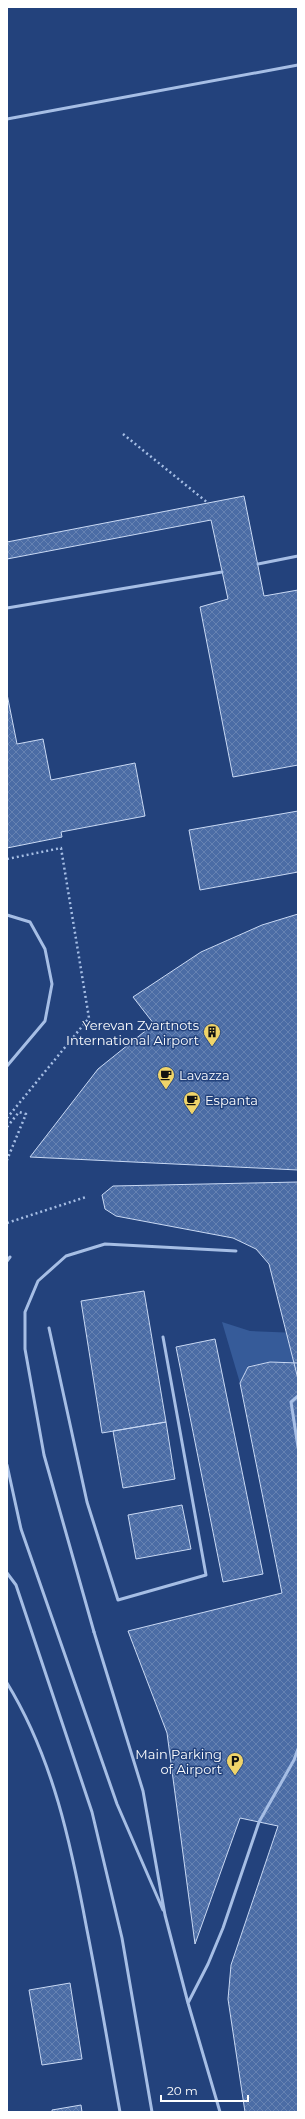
<svg xmlns="http://www.w3.org/2000/svg" width="305" height="2119" viewBox="0 0 305 2119" font-family="Montserrat,sans-serif">
	<style>
		.grass { fill: #365b99 }
		.building { fill: url(#building-cross-hatch); stroke: #c9d9f4 }
		.lines { fill: none; stroke-linecap: round; stroke-linejoin: round }
		.path { stroke: #a6bee5; stroke-width: 2.5; stroke-dasharray: 2 3; stroke-linecap: butt }
		.service { stroke: #a6bee5; stroke-width: 3 }
		.service-bridge { stroke: #a6bee5; stroke-width: 3 }
		.labels { text-anchor: middle; stroke-width: 3; stroke-linejoin: round; paint-order: stroke }
		.poi-label { font-size: 13px; fill: #fff; stroke: #23427c; text-anchor: end }
	</style>
	<defs>
		<pattern id="building-cross-hatch" width="8" height="8" patternUnits="userSpaceOnUse"><rect width="8" height="8" fill="#4b6ca5"/><path d="M0 0l8 8M0 8l8-8" fill="none" stroke="#6682b2"/></pattern>
	</defs>
	<rect width="100%" height="100%" fill="#23427c"/>
	<path class="grass" d="M222,1322L250,1331L298,1333V1363L270,1362L248,1366L240,1383Z"/>
	<path class="building" d="M244,496L264,596L298,590V765L233,777L200,607L228,599L211,520L7,559V542Z
		M7,694L17,744L43,739L51,780L135,763L145,816L61,832L62,837L7,848Z
		M298,811V872L200,890L189,830Z
		M298,914V1170L30,1157L98,1069L154,1024L133,997L201,952L262,925Z
		M298,1182V1379L269,1264L256,1249L233,1238L116,1216L105,1209L102,1195L113,1186Z
		M144,1291L166,1422L102,1433L81,1301Z
		M215,1339L263,1574L223,1582L176,1347Z
		M270,1362L298,1363V2112H245L228,1999L231,1965L278,1826L240,1818L195,1944L167,1733L128,1631L282,1593L240,1383L248,1367Z
		M166,1422L175,1479L123,1488L113,1431Z
		M182,1505L191,1549L136,1559L128,1515Z
		M70,1983L82,2059L42,2065L29,1990Z
		M81,2105L82,2112H52V2110Z"/>
	<g class="lines">
		<path class="path" d="M123,434L208,503
			M7,859L61,848L89,1018L7,1118
			M7,1127L19,1112L26,1114L7,1160
			M7,1223L86,1197"/>
		<path class="service" d="M7,119L298,65
			M258,564L298,556
			M7,608L222,572
			M7,915L30,922L45,949L52,984L45,1021L7,1066
			M7,1261L10,1257
			M49,1328L87,1502L118,1600L206,1575L163,1337
			M298,1396L291,1402L298,1447
			M7,1465L21,1529L117,1804L163,1910
			M7,1573L16,1585L92,1812L122,1938L152,2112
			M94,1632L143,1791L165,1915L188,2003L220,2112
			M7,1683C53,1758 71,1844 87,1930C99,1990 109,2051 120,2112
			M188,2003L208,1964L223,1928L259,1822L294,1760L298,1749"/>
		<path class="service-bridge" d="M94,1632L44,1455L25,1349V1312L38,1281L66,1256L105,1244L236,1251"/>
	</g>
	<defs>
		<symbol id="building-pin" viewBox="-11 -11 22 30"><path d="M0 17L-7.5 6A9.5 9.5 0 1 1 7.5 6Z" fill="#f0d469" stroke="#23427c"/><path d="M-4-6H4V6H1V3H-1V6H-4ZM-2.5-4.3h1.7v1.8h-1.7ZM.8-4.3h1.7v1.8H.8ZM-2.5-1h1.7V.8h-1.7ZM.8-1h1.7V.8H.8Z" fill="#111"/></symbol>
		<symbol id="cafe-pin" viewBox="-11 -11 22 30"><path d="M0 17L-7.5 6A9.5 9.5 0 1 1 7.5 6Z" fill="#f0d469" stroke="#23427c"/><path d="M-5.5-4.5H6V0H3Q3 3.5 0 3.5H-2.5Q-5.5 3.5-5.5 0ZM3-3.2v2h1.7v-2ZM-6 4.5H4V6H-6Z" fill="#111"/></symbol>
		<symbol id="parking-pin" viewBox="-11 -11 22 30"><path d="M0 17L-7.5 6A9.5 9.5 0 1 1 7.5 6Z" fill="#f0d469" stroke="#23427c"/><path d="M-3.5-5.5H1a3.5 3.5 0 0 1 0 7H-1V5.5H-3.5ZM-1-3.4V-.6H.8a1.4 1.4 0 0 0 0-2.8Z" fill="#111"/></symbol>
	</defs>
	<g fill-rule="evenodd">
		<use href="#building-pin" x="202" y="1022" width="20" height="27"/>
		<use href="#cafe-pin" x="156" y="1065" width="20" height="27"/>
		<use href="#cafe-pin" x="182" y="1090" width="20" height="27"/>
		<use href="#parking-pin" x="225" y="1751" width="20" height="27"/>
	</g>
	<g class="labels">
		<g class="poi-label">
			<text x="199" y="1030">Yerevan Zvartnots<tspan x="199" dy="15">International Airport</tspan></text>
			<text x="179" y="1080" text-anchor="start">Lavazza</text>
			<text x="205" y="1105" text-anchor="start">Espanta</text>
			<text x="222" y="1759">Main Parking<tspan x="222" dy="15">of Airport</tspan></text>
		</g>
	</g>
	<rect width="305" height="2119" fill="none" stroke="#ffffff" stroke-width="16"/>
	<path d="M161 2095v6h87v-6" fill="none" stroke="#ffffff" stroke-width="2"/>
	<text x="167" y="2095" font-size="12" fill="#ffffff" stroke="#23427c" stroke-width="3" paint-order="stroke">20 m</text>
</svg>
